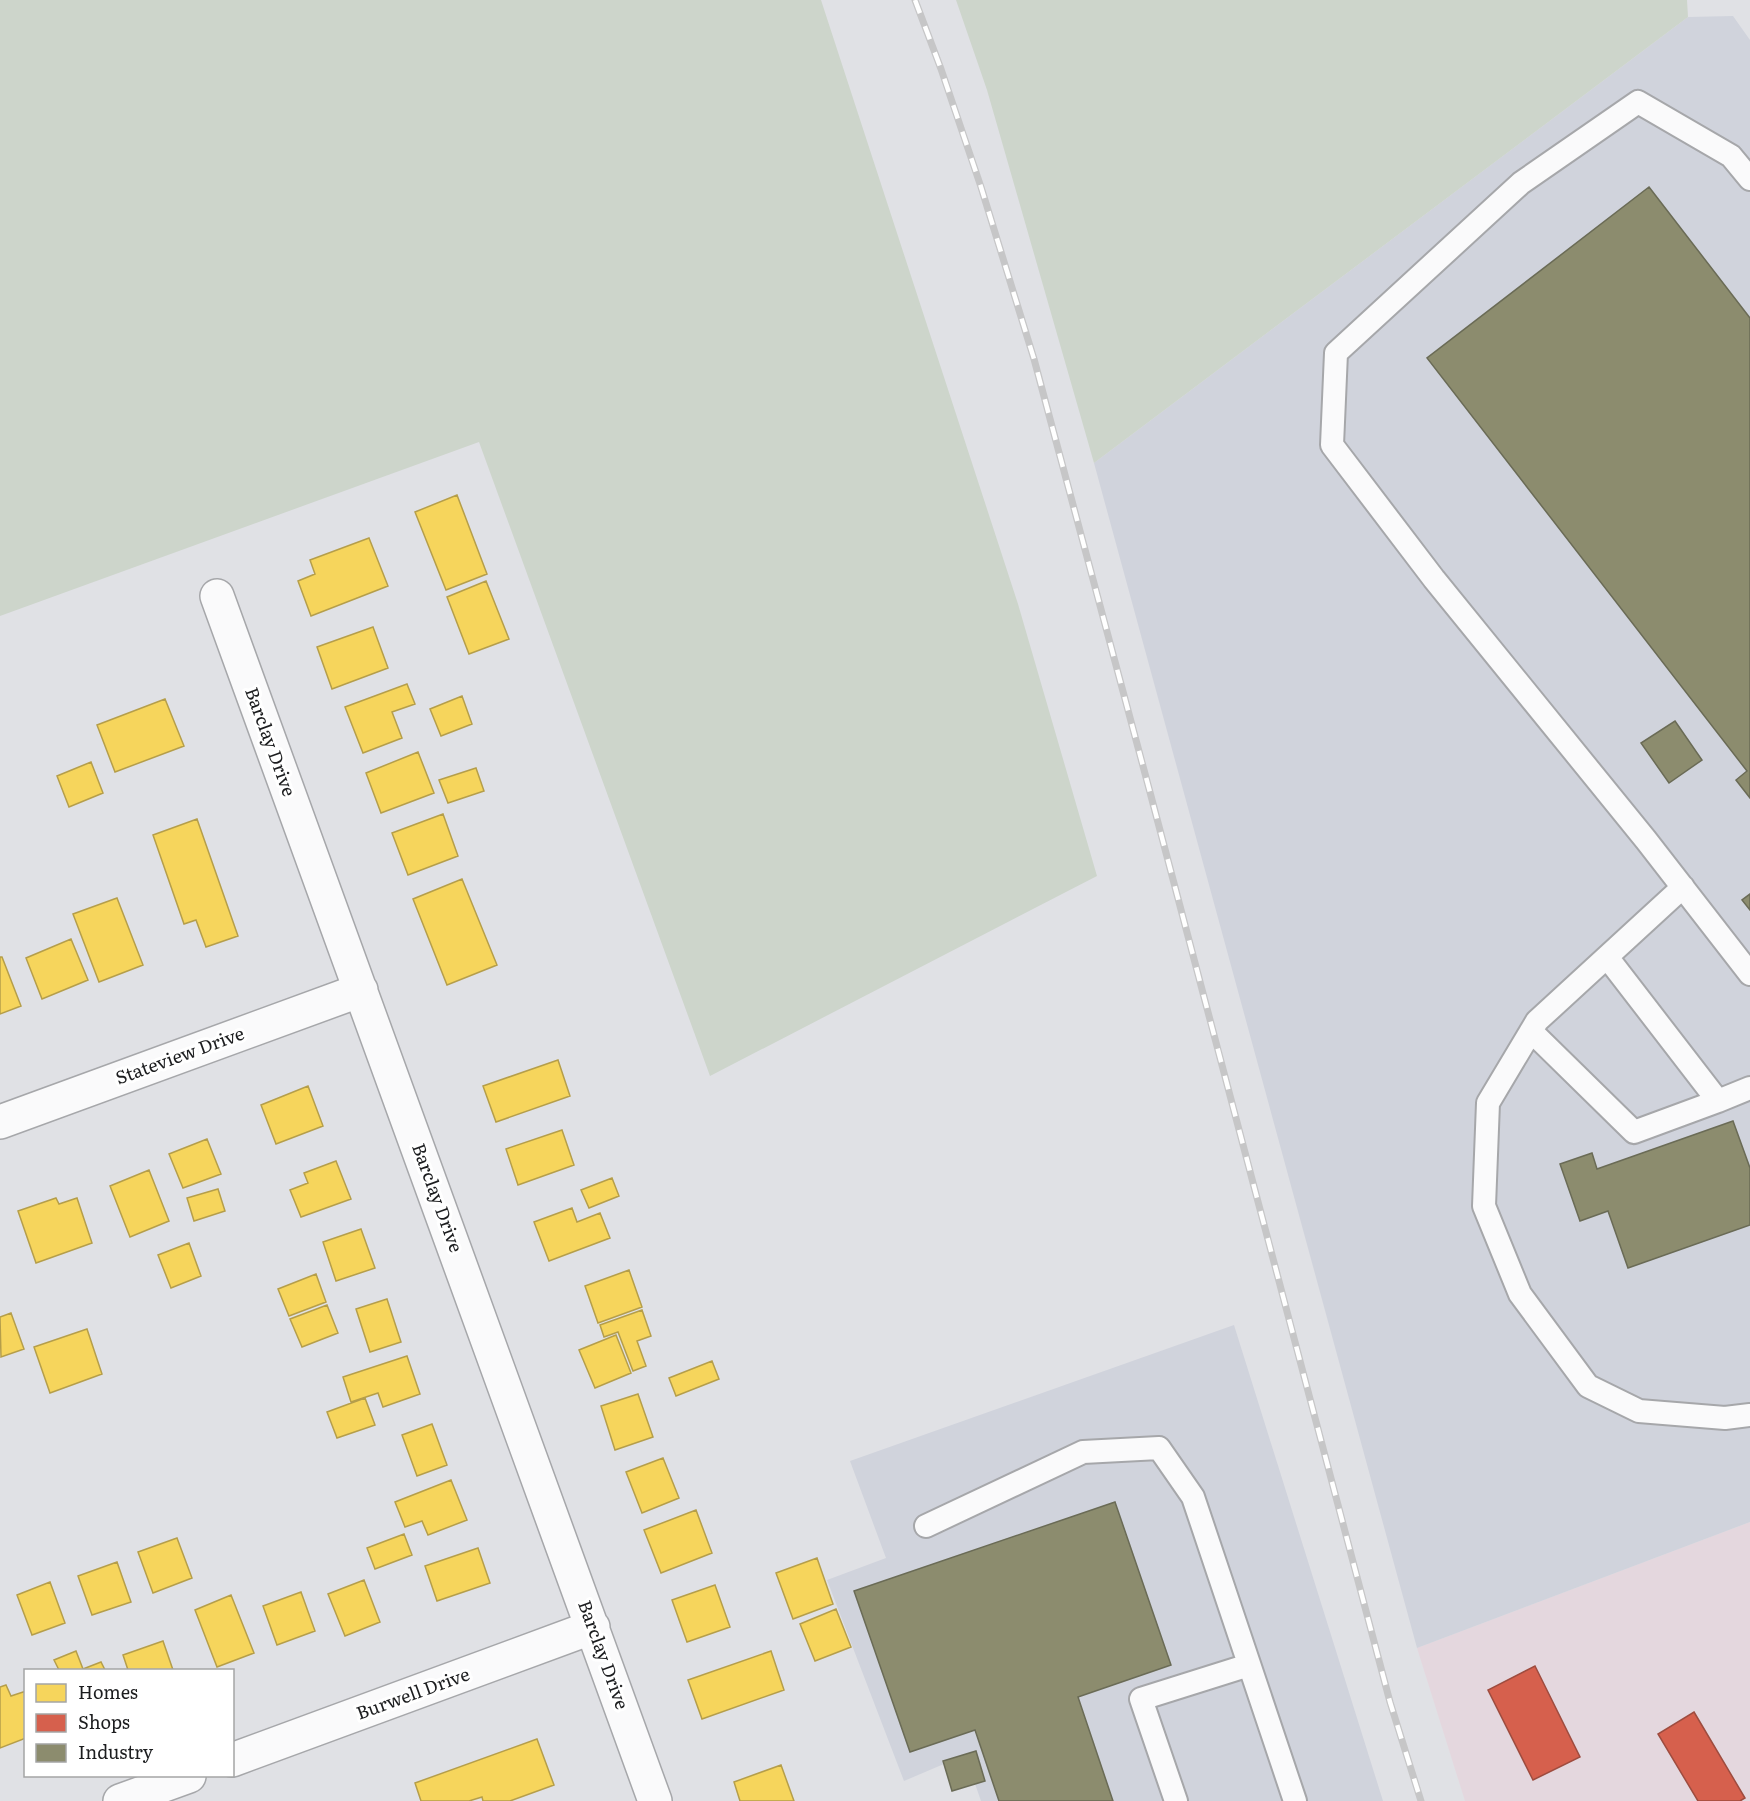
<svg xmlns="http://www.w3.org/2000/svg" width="1750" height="1801" viewBox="0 0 1750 1801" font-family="Literata,serif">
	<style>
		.commercial { fill: #e4d7de }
		.built { fill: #d0d3dc }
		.green { fill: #cdd5cb }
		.homes { fill: #f6d55c; stroke: #b59e4a; stroke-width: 1.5 }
		.shops { fill: #d6604d; stroke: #9e4c3f; stroke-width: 1.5 }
		.industry { fill: #8c8c6e; stroke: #6a6b56; stroke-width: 1.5 }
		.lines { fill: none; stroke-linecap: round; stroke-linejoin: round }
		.service-casing { stroke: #a6a7aa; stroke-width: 26 }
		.minor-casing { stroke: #a6a7aa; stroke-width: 36 }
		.service { stroke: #fafafb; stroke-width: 22 }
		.minor { stroke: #fafafb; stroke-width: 33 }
		.rail-casing { stroke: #c6c6c7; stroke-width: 7 }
		.rail { stroke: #fff; stroke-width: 4.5; stroke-dasharray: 14; stroke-linecap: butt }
		.labels { text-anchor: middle; stroke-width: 6; stroke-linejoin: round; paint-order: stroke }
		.street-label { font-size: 18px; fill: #1c1d1f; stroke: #fff }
	</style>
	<rect width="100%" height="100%" fill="#e0e1e5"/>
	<path class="commercial" d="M1750,1522V1801H1465L1417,1648Z"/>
	<path class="built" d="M1733,16L1750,40V1522L1417,1648L1094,463L1688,17Z
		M1234,1325L1383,1801H981L965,1755L904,1781L827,1580L886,1558L850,1461Z"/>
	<path class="green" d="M0,0H821L1018,604L1097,876L710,1076L479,442L0,616Z
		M956,0H1687L1688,17L1094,463L987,90Z"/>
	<path class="homes" d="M457,495L487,574L446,590L415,512Z
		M369,538L388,586L311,616L298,581L315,574L310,560Z
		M486,581L509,639L469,654L447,597Z
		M373,627L388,668L332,689L317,647Z
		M407,684L415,704L392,712L402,738L363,753L345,707Z
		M462,696L472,724L441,736L430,709Z
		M165,699L184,746L115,772L97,725Z
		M418,752L434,793L381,813L366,773Z
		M91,762L103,793L69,807L57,776Z
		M476,768L484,791L448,803L439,780Z
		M443,814L458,856L408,875L392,833Z
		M197,819L238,936L206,947L196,920L184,924L153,835Z
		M462,879L497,965L447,985L413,899Z
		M117,898L143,965L99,982L73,914Z
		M71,939L88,980L42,999L26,958Z
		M0,957H2L21,1006L0,1014Z
		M558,1060L570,1096L496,1122L483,1086Z
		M308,1086L323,1126L276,1144L261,1105Z
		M562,1130L574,1165L518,1185L506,1149Z
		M207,1139L221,1174L183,1188L169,1154Z
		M336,1161L351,1199L301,1217L290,1190L308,1183L304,1173Z
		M149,1170L169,1221L130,1237L110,1186Z
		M612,1178L619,1196L589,1208L581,1190Z
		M218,1189L225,1211L194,1221L187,1198Z
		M56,1198L59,1204L77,1198L92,1243L36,1263L18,1211Z
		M572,1208L577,1222L600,1213L610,1238L549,1261L534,1222Z
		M361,1229L375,1268L336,1281L323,1242Z
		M189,1243L201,1276L171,1288L158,1255Z
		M629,1270L642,1307L598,1323L585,1286Z
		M316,1274L326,1302L289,1316L278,1289Z
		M387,1299L401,1342L370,1352L356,1309Z
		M327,1305L338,1333L302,1347L290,1319Z
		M642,1310L651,1336L637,1341L646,1366L633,1371L618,1332L604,1337L600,1325Z
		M11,1313L24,1349L1,1357L0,1317Z
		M87,1329L102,1374L50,1393L34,1347Z
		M616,1335L631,1373L595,1388L579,1350Z
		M407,1356L420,1394L383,1407L378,1393L351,1402L343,1377Z
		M712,1361L719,1379L676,1396L669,1378Z
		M638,1394L653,1437L615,1450L601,1406Z
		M365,1398L375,1425L337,1438L327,1412Z
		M432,1424L447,1465L417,1476L402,1435Z
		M663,1458L679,1498L642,1513L626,1472Z
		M451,1480L467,1520L428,1535L422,1521L405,1527L395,1502Z
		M696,1510L712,1553L661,1573L644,1530Z
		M404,1534L412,1555L375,1569L367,1548Z
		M177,1538L192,1578L153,1593L138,1552Z
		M478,1548L490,1583L437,1601L425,1566Z
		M817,1558L833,1604L793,1619L776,1573Z
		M117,1562L131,1602L92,1615L78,1576Z
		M364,1580L380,1622L345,1636L328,1594Z
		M50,1582L65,1623L32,1635L17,1595Z
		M715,1585L730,1627L687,1642L672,1600Z
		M301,1592L315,1631L277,1645L263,1606Z
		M231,1595L254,1653L217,1667L195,1610Z
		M836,1609L851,1647L815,1661L800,1624Z
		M163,1641L173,1670H128L123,1655Z
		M76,1651L83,1669L101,1662L105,1670H59L54,1660Z
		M771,1651L784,1690L702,1719L688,1680Z
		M6,1685L11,1696L26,1691V1738L0,1748V1687Z
		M537,1739L554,1785L510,1801H483L482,1797L469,1801H421L415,1783Z
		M781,1765L794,1801H740L734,1782Z"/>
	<path class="shops" d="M1535,1666L1580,1757L1533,1780L1488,1690Z
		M1694,1712L1745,1798L1740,1801H1698L1658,1734Z"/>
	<path class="industry" d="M1649,187L1750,318V798L1736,780L1747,771L1427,358Z
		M1675,721L1702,760L1669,783L1641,743Z
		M1750,894V910L1742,900Z
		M1733,1121L1750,1168V1225L1628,1268L1608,1211L1580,1221L1560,1164L1592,1153L1597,1169Z
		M1115,1502L1171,1665L1078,1697L1113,1801H999L975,1730L910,1752L854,1591Z
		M976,1751L985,1781L952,1791L943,1761Z"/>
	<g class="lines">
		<defs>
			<path id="service" d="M1750,179L1731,156L1638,102L1521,183L1336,353L1332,445L1434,579L1646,840L1750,974
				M1683,887L1537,1021L1488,1103L1484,1206L1520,1294L1588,1386L1639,1411L1725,1418L1750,1415
				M1607,957L1718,1101L1750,1088
				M1531,1031L1634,1132L1718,1101
				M926,1526L1083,1452L1159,1448L1193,1497L1295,1801
				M1176,1801L1141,1699L1249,1665"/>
			<path id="minor" d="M217,596L655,1801
				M0,1122L361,990
				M232,1760L593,1627
				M120,1801L189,1776"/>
		</defs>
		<use href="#service" class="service-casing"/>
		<use href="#minor" class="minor-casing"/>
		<use href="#service" class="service"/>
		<use href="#minor" class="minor"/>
		<defs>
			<path id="rail" d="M915,0L941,69L981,187L1034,359L1151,796L1390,1702L1421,1801"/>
		</defs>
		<use href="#rail" class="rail-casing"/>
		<use href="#rail" class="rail"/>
	</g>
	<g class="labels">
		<g class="street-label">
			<text transform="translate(270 742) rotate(70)" y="6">Barclay Drive</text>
			<text transform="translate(180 1056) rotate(-20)" y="6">Stateview Drive</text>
			<text transform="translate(437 1198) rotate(70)" y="6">Barclay Drive</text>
			<text transform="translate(603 1655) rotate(70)" y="6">Barclay Drive</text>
			<text transform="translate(413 1694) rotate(-20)" y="6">Burwell Drive</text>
		</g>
	</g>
	<rect x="24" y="1669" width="210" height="108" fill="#ffffff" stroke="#a4a5a5" stroke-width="1.5"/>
	<rect x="36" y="1684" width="30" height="18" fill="#f6d55c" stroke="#a4a5a5" stroke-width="1.5"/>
	<text x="78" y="1699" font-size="18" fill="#1c1d1f">Homes</text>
	<rect x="36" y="1714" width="30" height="18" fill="#d6604d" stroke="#a4a5a5" stroke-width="1.5"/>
	<text x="78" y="1729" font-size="18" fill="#1c1d1f">Shops</text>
	<rect x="36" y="1744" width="30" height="18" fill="#8c8c6e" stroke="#a4a5a5" stroke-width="1.5"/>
	<text x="78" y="1759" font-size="18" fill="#1c1d1f">Industry</text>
</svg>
